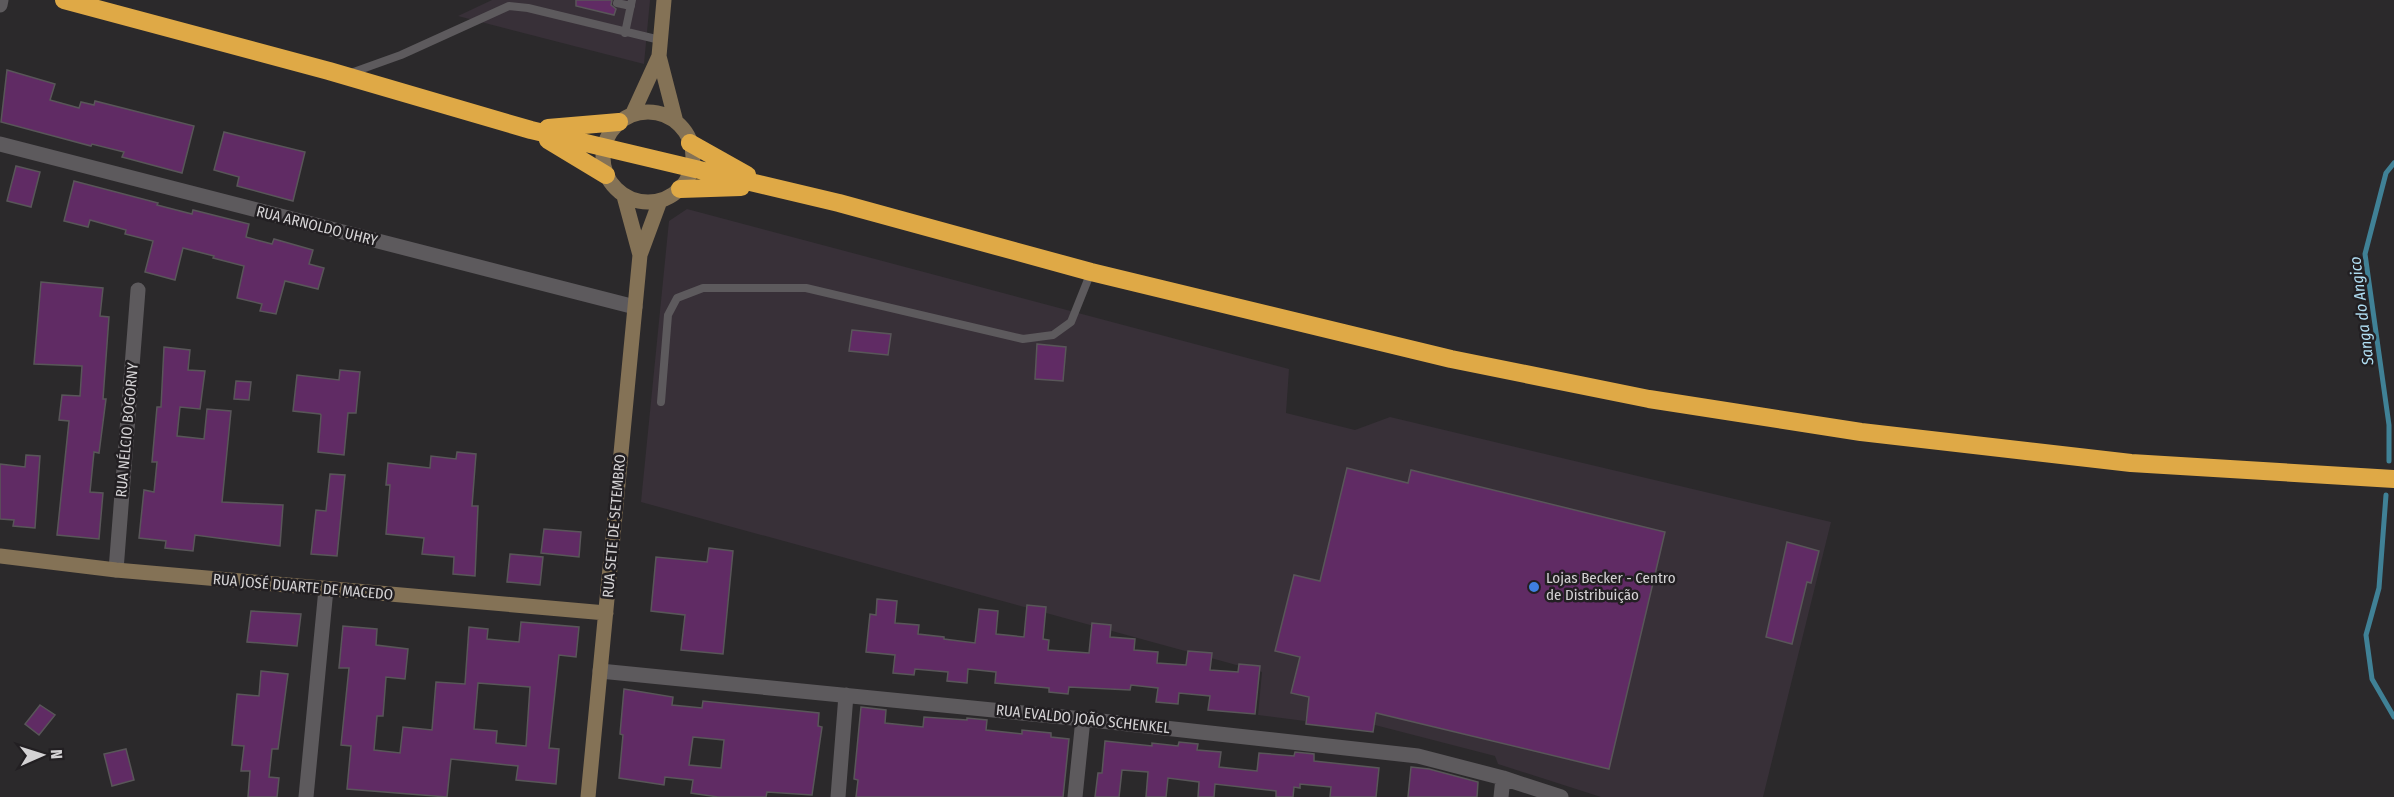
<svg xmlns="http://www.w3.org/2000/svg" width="2394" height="797" viewBox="0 0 2394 797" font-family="'Fira Sans Condensed',sans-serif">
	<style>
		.built { fill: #383038 }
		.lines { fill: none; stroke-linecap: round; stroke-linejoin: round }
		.stream { stroke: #408196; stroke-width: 5 }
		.building { fill: #602b64; stroke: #595659; stroke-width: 1.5; fill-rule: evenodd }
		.lane { stroke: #5d5a5d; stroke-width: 8 }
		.street { stroke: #5d5a5d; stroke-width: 15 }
		.secondary { stroke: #847256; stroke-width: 15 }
		.highway { stroke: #dfa946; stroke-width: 18 }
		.shop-dot { fill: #3f7fe0; stroke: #221f22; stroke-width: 2 }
		.labels { text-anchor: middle; stroke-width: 5; stroke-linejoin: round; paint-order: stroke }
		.street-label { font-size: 15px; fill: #d4d2d4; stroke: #221f22 }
		.poi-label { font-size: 15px; fill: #d4d2d4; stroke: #221f22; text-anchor: start }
		.water-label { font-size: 16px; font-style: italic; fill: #b1dff4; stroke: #221f22 }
	</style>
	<rect width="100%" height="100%" fill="#2b292b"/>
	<path class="built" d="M492,0H650L644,64L458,16Z
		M687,209L1289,369L1286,413L1355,430L1390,417L1831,522L1763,797H1601L1498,764L1495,756L1375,725L1310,704L1305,721L1258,715L1262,672L641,502L669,221Z"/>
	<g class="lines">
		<path class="stream" d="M2389,461V425L2365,254L2386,173L2394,163
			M2386,495L2379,588L2366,635L2372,679L2394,717"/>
	</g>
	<path class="building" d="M576,0H612L611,5L616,9L614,15L576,6Z
		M7,70L55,84L50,100L79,108L81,102L94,105L95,101L194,126L182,173L122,157L124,152L92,144L91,146L1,122Z
		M224,132L305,152L293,201L237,186L239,177L214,170Z
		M16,166L40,172L31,207L7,201Z
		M74,181L158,203L157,205L192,214L193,210L249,224L246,237L272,244L274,239L313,250L309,264L324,268L318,289L285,281L276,314L260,311L262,304L237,298L244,266L213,258L214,256L183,248L175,280L145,272L153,241L125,234L126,230L90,220L88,227L64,221Z
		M41,282L103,288L100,316L109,317L103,399H106L99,453L94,452L90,492L103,493L99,539L57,535L69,421L59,420L62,395L80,396L82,366L34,364Z
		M852,330L891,334L888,355L849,351Z
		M1037,344L1066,347L1063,381L1035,379Z
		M164,347L190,350L188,370L205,371L200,409L180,407L177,436L204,439L207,409L231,411L222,502L283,505L280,546L195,535L193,551L165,548L166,541L139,538L144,490L154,492L157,462H152L157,407H161Z
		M340,370L360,372L356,413H348L344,455L318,452L321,415L320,414L293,411L297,375L339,380Z
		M236,381L251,382L249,400L234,399Z
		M457,452L476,454L472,506H478L475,576L453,574L454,557L422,554L424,538L386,534L390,485H386L388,463L430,468L431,456L456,459Z
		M26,455L40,456L35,528L13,526L14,520L0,519V464L25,467Z
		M1347,468L1408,483L1411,470L1665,532L1609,769L1376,713L1373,732L1306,724L1309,697L1291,693L1300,657L1275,651L1294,575L1320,581Z
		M330,474L345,475L337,556L311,554L316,510L326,511Z
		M544,529L581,532L579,557L541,553Z
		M1787,542L1819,551L1811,583L1807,582L1792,644L1766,637Z
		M709,548L733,551L723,654L681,650L685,615L651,611L656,557L707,562Z
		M510,554L543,557L540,585L507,582Z
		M877,599L897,601L895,623L919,625L918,634L944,637V639L975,643L979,609L998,611L996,634L1024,637L1027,605L1046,607L1043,639L1049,640L1048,650L1089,653L1092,623L1111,625L1110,637L1135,639L1134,650L1158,652L1157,663L1186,665L1188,651L1212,653L1210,670L1238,672L1239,664L1260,666L1255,714L1208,710L1210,696L1179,693L1178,704L1156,702L1158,688L1131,685L1130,690L1069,687L1068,694L1049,692V688L995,683L996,672L968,669L967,683L947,681L948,672L915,669L914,675L893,673L895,655L866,652L870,614L876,615Z
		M251,611L301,614L297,646L247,642Z
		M521,622L579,627L576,657L559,655L549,748L559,749L556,784L516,780L518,766L451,759L447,797L347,789L351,746L341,745L349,668H339L343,626L377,629L376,645L408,649L405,679L386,677L383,716H377L374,750L400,753L403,727L432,730L436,682L465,684L469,627L488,629L487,639L519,642ZM478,683L530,687L526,746L496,743L497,731L474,729Z
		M261,671L288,674L278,749H272L269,777L279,778L277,797H248L250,771H241L244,746L232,745L237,694L259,696Z
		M624,689L673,697L672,705L702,708L703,701L819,713L818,726L822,727L812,795L767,792L766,797H718L691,793L693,780L665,777L664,785L619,778L623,735L620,734ZM693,737L724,740L721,768L689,765Z
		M40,705L55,715L39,735L25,724Z
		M861,707L886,710L885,723L923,727L924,717L967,720V718L987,720L986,730L1022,734V730L1051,733V737L1069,739L1063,797H856L858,780L854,779Z
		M1105,741L1152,746V743L1178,746L1179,742L1198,744L1197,750L1221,752L1219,767L1257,771L1259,753L1294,756L1295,752L1314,754V761L1379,768L1376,797H1330L1331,787L1300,784V788L1294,787L1293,797H1276V791L1215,784L1214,797H1198L1199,782L1168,778L1166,797H1146L1148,772L1122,770L1119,797H1095L1098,773H1102Z
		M126,749L134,780L112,786L104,754Z
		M1411,767L1429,769L1478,782L1477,797H1408Z"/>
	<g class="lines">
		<path class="lane" d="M617,3L631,6
			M625,33L632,0
			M348,74L401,55L509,6L528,8L660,40
			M661,402L668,315L677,298L703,288H806L1023,339L1053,335L1071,322L1091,272"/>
		<path class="street" d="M0,5L1,0
			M0,144L635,307
			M116,570L138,290
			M600,671L1083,719L1418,756L1503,778L1561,797
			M306,797L326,589
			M838,797L846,695
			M1075,797L1083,719
			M1501,797L1503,778"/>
		<path class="secondary" d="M664,0L659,56L676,122
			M603 157a45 45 0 1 1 90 0a45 45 0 1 1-90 0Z
			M632,115L659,56
			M624,196L640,255
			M0,556L116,570L606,613
			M588,797L640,255L660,201"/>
		<path class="highway" d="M64,0L329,71L531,130L839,203L1091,272L1451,359L1649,399L1861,432L2131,463L2394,479
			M548,128L619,122
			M548,140L606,175
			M690,143L747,175
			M680,189L741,187"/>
	</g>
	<circle class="shop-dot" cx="1534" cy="587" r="6"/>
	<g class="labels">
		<g class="street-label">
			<text transform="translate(317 226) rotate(14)" y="5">RUA ARNOLDO UHRY</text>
			<text transform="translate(127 430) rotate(-85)" y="5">RUA NÉLCIO BOGORNY</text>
			<text transform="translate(614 526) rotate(-85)" y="5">RUA SETE DE SETEMBRO</text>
			<text transform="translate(303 587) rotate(5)" y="5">RUA JOSÉ DUARTE DE MACEDO</text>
			<text transform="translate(1083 719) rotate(6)" y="5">RUA EVALDO JOÃO SCHENKEL</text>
		</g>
		<g class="poi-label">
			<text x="1546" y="583">Lojas Becker - Centro<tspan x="1546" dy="17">de Distribuição</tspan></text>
		</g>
		<g class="water-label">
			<text transform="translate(2361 311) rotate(-97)" y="6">Sanga do Angico</text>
		</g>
	</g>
	<g transform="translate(42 755) rotate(87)" stroke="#221f22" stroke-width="4.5" paint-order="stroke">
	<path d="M0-4.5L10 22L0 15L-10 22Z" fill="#d4d2d4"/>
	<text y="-9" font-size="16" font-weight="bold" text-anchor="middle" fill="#d4d2d4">N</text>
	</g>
</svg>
